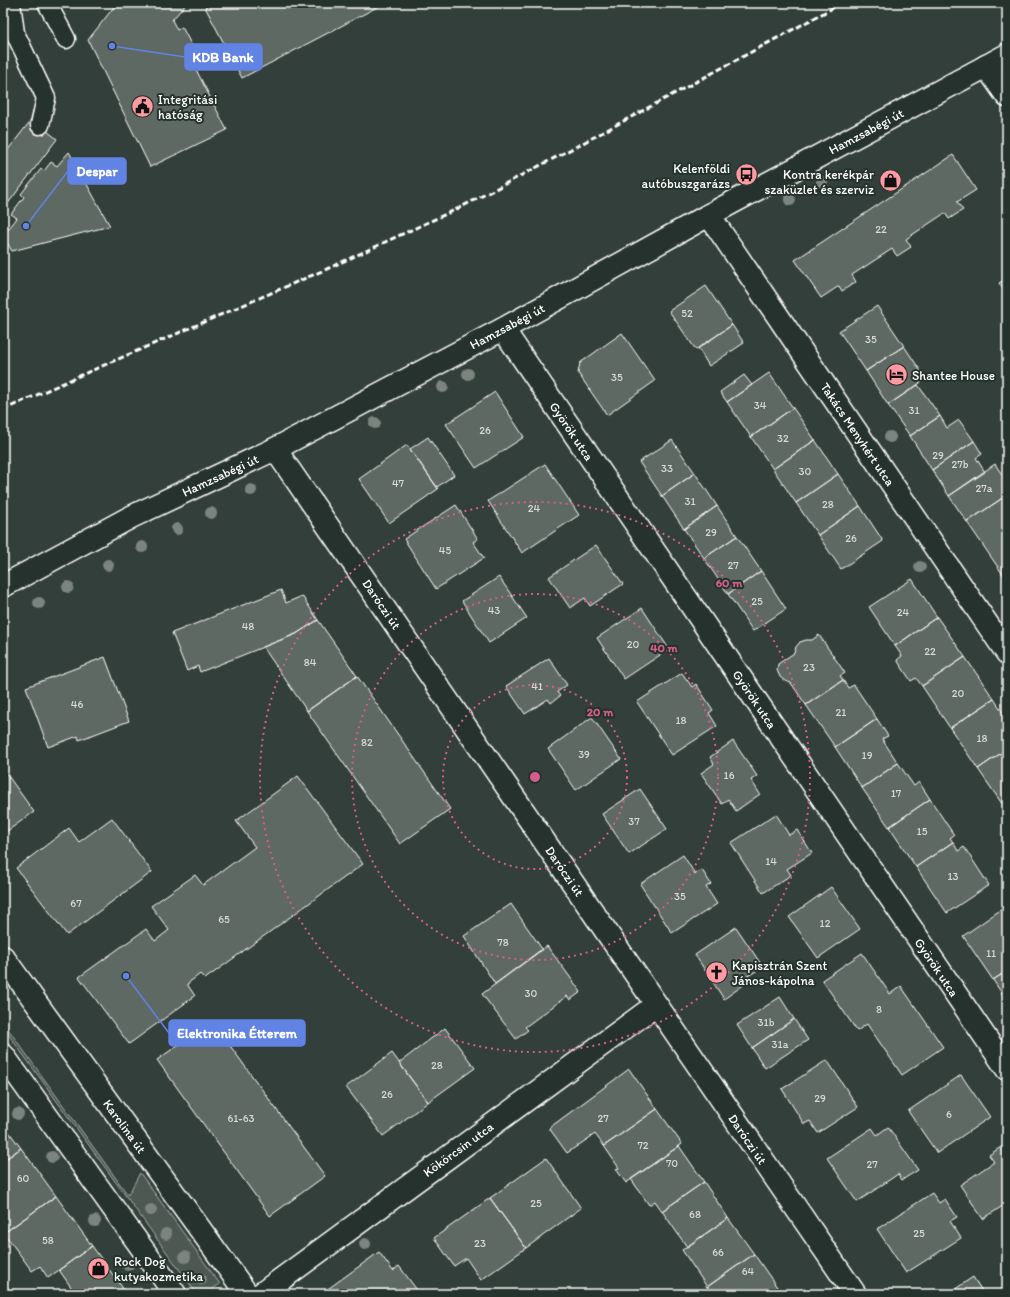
<svg xmlns="http://www.w3.org/2000/svg" width="1010" height="1297" viewBox="0 0 1010 1297" font-family="Itim,sans-serif">
	<style>
		.green { fill: #4d5853; stroke: #a6aca9 }
		.building { fill: #5f6964; stroke: #fff }
		.lines { fill: none; stroke-linecap: round; stroke-linejoin: round }
		.service-casing { stroke: #fff; stroke-width: 21 }
		.minor-casing { stroke: #fff; stroke-width: 25 }
		.tertiary-casing { stroke: #fff; stroke-width: 25 }
		.service { stroke: #26332d; stroke-width: 18 }
		.minor { stroke: #26332d; stroke-width: 22 }
		.tertiary { stroke: #26332d; stroke-width: 22 }
		.rail { stroke: #fff; stroke-width: 3; stroke-dasharray: 6 3; stroke-linecap: butt }
		.tree { fill: #7c8480 }
		.ring { fill: none; stroke: #d45d8c; stroke-width: 2; stroke-dasharray: 2 4 }
		.labels { text-anchor: middle; stroke-width: 4; stroke-linejoin: round; paint-order: stroke }
		.number-label { font-size: 11px; fill: #d7dad8 }
		.poi-label { font-size: 13px; fill: #fff; stroke: #26332d; text-anchor: start }
		.street-label { font-size: 13px; fill: #fff; stroke: #26332d }
		.centre { fill: #d45d8c; stroke: #26332d; stroke-width: 2 }
		.ring-label { font-size: 12px; text-anchor: middle; font-weight: bold; fill: #d45d8c; stroke: #26332d; stroke-width: 4; stroke-linejoin: round; paint-order: stroke }
		.leader { fill: none; stroke: #6183e4; stroke-width: 1.5 }
		.callout-dot { fill: #6183e4; stroke: #26332d; stroke-width: 1.5 }
		.callout { fill: #6183e4; stroke: #6183e4; stroke-width: 1.5 }
		.callout-label { font-size: 14px; text-anchor: middle; font-weight: bold; fill: #fff }
	</style>
	<rect width="100%" height="100%" fill="#333f3a"/>
	<filter id="ink" filterUnits="userSpaceOnUse"><feTurbulence type="fractalNoise" baseFrequency=".025" numOctaves="2"/><feDisplacementMap in="SourceGraphic" scale="8" xChannelSelector="R" yChannelSelector="G"/><feConvolveMatrix kernelMatrix="1 2 1 2 8 2 1 2 1" color-interpolation-filters="sRGB"/></filter>
	<g filter="url(#ink)">
		<path class="green" d="M3,1022L128,1195L140,1173L220,1284L205,1294H197L3,1027Z"/>
		<path class="building" d="M117,3H187L172,20L177,30L182,27L193,48L187,52L227,130L150,167L88,40Z
			M212,3H385L242,78L205,7Z
			M32,119L57,139L3,210V156Z
			M69,152L110,226L12,251L3,236L17,218L11,214L24,197L21,194L41,169L44,171L51,162L57,166Z
			M953,155L976,190L957,202L963,210L949,219L945,213L906,239L911,247L897,256L892,249L852,275L856,282L842,291L839,286L821,298L795,260Z
			M1007,278V295L999,283Z
			M706,286L732,325L696,350L669,311Z
			M877,306L904,346L866,371L839,331Z
			M732,325L744,343L709,366L698,348Z
			M622,333L655,381L607,415L578,373L580,363Z
			M904,346L926,379L888,405L866,371Z
			M769,373L793,408L751,437L727,402Z
			M744,375L752,385L727,402L720,392Z
			M918,385L940,416L910,436L888,405Z
			M495,392L524,437L476,468L446,424Z
			M793,408L815,440L773,469L751,437Z
			M940,416L947,428L959,420L974,441L932,470L910,436Z
			M428,437L454,475L437,487L410,449Z
			M672,440L695,473L662,496L639,462Z
			M815,440L838,474L796,503L773,469Z
			M974,441L982,454L976,458L985,472L949,496L932,470Z
			M407,445L438,489L389,523L359,479Z
			M545,464L579,515L522,553L488,501Z
			M995,464L1007,482V495L967,522L949,496Z
			M695,473L717,506L684,529L662,496Z
			M838,474L860,506L818,535L796,503Z
			M1007,495V574L1004,576L967,522Z
			M456,505L478,539L473,542L484,558L436,589L404,539Z
			M717,506L737,536L704,558L684,529Z
			M860,506L883,541L841,569L818,535Z
			M737,536L761,571L728,594L704,558Z
			M596,545L623,584L590,606L585,598L570,608L549,577Z
			M761,571L786,609L753,631L728,594Z
			M499,577L527,618L489,643L462,601Z
			M912,579L937,617L895,646L869,607Z
			M281,590L286,603L302,596L318,620L296,634L200,672L198,666L187,671L172,633Z
			M642,608L669,649L624,679L597,638Z
			M937,617L965,657L922,686L916,678L911,681L897,660L902,656L895,646Z
			M318,620L357,676L307,711L263,647L296,634Z
			M819,635L845,673L840,676L843,680L806,705L791,683L785,681L780,677L777,670L778,664L794,653L796,647L800,642L806,640H812Z
			M105,657L129,721L79,740L78,736L48,747L26,687Z
			M965,657L994,699L950,728L922,686Z
			M549,658L567,685L557,692L560,696L551,703L548,699L525,714L506,686Z
			M682,673L692,687L696,684L713,710L709,713L717,726L672,755L637,702Z
			M357,676L450,809L400,844L307,711Z
			M843,680L848,688L854,685L877,719L835,747L806,705Z
			M994,699L1007,719V749L978,769L950,728Z
			M592,717L621,759L576,790L548,749Z
			M877,719L888,736L882,739L898,763L862,788L835,747Z
			M733,741L757,776L751,780L760,794L736,811L728,799L722,804L701,773L714,764L710,757Z
			M1007,749V807L1005,808L978,769Z
			M898,763L914,786L919,782L930,799L889,827L862,788Z
			M3,769L34,812L3,834Z
			M298,776L363,864L205,979L200,974L187,984L195,996L129,1044L79,977L146,929L155,941L169,930L151,906L195,875L203,885L255,847L236,821Z
			M640,789L667,829L629,854L602,814Z
			M930,799L954,835L950,838L953,842L916,867L889,827Z
			M776,814L789,835L797,830L812,853L787,869L791,875L763,893L731,843Z
			M112,818L152,872L67,935L16,868L69,828L79,842Z
			M953,842L958,851L964,847L989,885L947,913L916,867Z
			M683,855L695,874L702,870L711,884L706,887L717,904L672,933L640,884Z
			M831,887L860,929L818,958L789,917Z
			M511,904L542,949L495,984L464,936Z
			M1006,906L1007,908V971L993,980L963,936Z
			M736,927L763,967L746,977L749,981L724,999L695,955Z
			M547,946L581,992L570,1000L567,996L525,1027L528,1030L516,1039L482,994Z
			M862,953L890,994L901,986L943,1047L902,1075L867,1024L857,1031L822,980Z
			M1007,971V1001L993,980Z
			M780,997L794,1019L752,1048L737,1025Z
			M794,1019L808,1040L765,1068L752,1048Z
			M212,1021L325,1176L270,1216L157,1060Z
			M445,1028L475,1068L428,1102L399,1063Z
			M392,1053L428,1102L383,1136L346,1087Z
			M827,1060L858,1107L818,1133L810,1121L804,1124L782,1089Z
			M629,1069L657,1109L604,1146L595,1134L567,1153L549,1128Z
			M961,1075L990,1117L937,1153L908,1111Z
			M657,1109L682,1144L626,1183L616,1169L619,1168L604,1146Z
			M3,1124L21,1148L3,1161Z
			M888,1127L918,1170L902,1180L898,1174L857,1202L827,1158L872,1128L877,1135Z
			M1007,1143V1203L983,1219L960,1185L994,1162L989,1155Z
			M679,1146L704,1182L662,1211L655,1201L649,1205L631,1179Z
			M21,1148L56,1196L4,1233L3,1231V1161Z
			M546,1158L581,1208L526,1248L490,1198Z
			M704,1182L728,1218L687,1247L662,1211Z
			M932,1193L939,1203L945,1199L957,1217L950,1221L961,1238L906,1273L877,1229Z
			M56,1196L92,1246L48,1278L40,1266L32,1271L4,1233Z
			M490,1198L526,1248L481,1280L466,1258L454,1266L434,1238Z
			M728,1218L754,1254L707,1287L682,1250Z
			M92,1246L127,1294H76L59,1270Z
			M379,1252L393,1271L399,1266L420,1294H327L325,1291Z
			M754,1254L779,1290L772,1294H712L707,1287Z
			M973,1277L984,1294H948Z"/>
		<g class="lines">
			<defs>
				<path id="service" d="M11,3L15,33L46,98L40,125
					M47,3L66,39"/>
				<path id="minor" d="M986,66L1007,96
					M709,215L1007,653
					M503,329L1007,1069
					M275,449L855,1294
					M261,1294L656,1005"/>
				<path id="tertiary" d="M3,586L131,517L275,449L503,329L709,215L1007,55
					M3,957L247,1294
					M3,1055L175,1294"/>
			</defs>
			<use href="#service" class="service-casing"/>
			<use href="#minor" class="minor-casing"/>
			<use href="#tertiary" class="tertiary-casing"/>
			<use href="#service" class="service"/>
			<use href="#minor" class="minor"/>
			<use href="#tertiary" class="tertiary"/>
			<path class="rail" d="M3,410L79,376L329,268L461,207L581,144L842,3"/>
		</g>
		<g class="tree">
			<circle cx="822" cy="182" r="6"/>
			<circle cx="790" cy="200" r="6"/>
			<circle cx="468" cy="374" r="6"/>
			<circle cx="443" cy="387" r="6"/>
			<circle cx="375" cy="423" r="6"/>
			<circle cx="890" cy="437" r="6"/>
			<circle cx="251" cy="490" r="6"/>
			<circle cx="211" cy="513" r="6"/>
			<circle cx="177" cy="529" r="6"/>
			<circle cx="142" cy="547" r="6"/>
			<circle cx="108" cy="565" r="6"/>
			<circle cx="920" cy="567" r="6"/>
			<circle cx="68" cy="587" r="6"/>
			<circle cx="39" cy="603" r="6"/>
			<circle cx="18" cy="1114" r="6"/>
			<circle cx="52" cy="1157" r="6"/>
			<circle cx="151" cy="1210" r="6"/>
			<circle cx="95" cy="1221" r="6"/>
			<circle cx="166" cy="1234" r="6"/>
			<circle cx="365" cy="1244" r="6"/>
			<circle cx="185" cy="1257" r="6"/>
			<circle cx="128" cy="1265" r="6"/>
			<circle cx="201" cy="1279" r="6"/>
		</g>
	</g>
	<g class="ring">
		<circle cx="535" cy="777" r="92"/>
		<circle cx="535" cy="777" r="183"/>
		<circle cx="535" cy="777" r="275"/>
	</g>
	<defs>
		<symbol id="civic-disc" viewBox="-11 -11 22 22"><circle r="9.5" fill="#ff9aa2" stroke="#26332d"/><path d="M-.6-6.5H3V-4.5H.6V-3L4-1V1h2V6H-6V1h2V-1L-.6-3ZM-1.2 2.5V6h2.4V2.5Z" fill="#111"/></symbol>
		<symbol id="bus-disc" viewBox="-11 -11 22 22"><circle r="9.5" fill="#ff9aa2" stroke="#26332d"/><path d="M-5-6H5V4H4V6H2V4H-2V6H-4V4H-5ZM-3.5-4V0h7V-4ZM-3.5 1.2v1.5H-2V1.2ZM2 1.2v1.5H3.5V1.2Z" fill="#111"/></symbol>
		<symbol id="shop-disc" viewBox="-11 -11 22 22"><circle r="9.5" fill="#ff9aa2" stroke="#26332d"/><path d="M-5-2.5h2.3a2.7 3.5 0 0 1 5.4 0H5L5.5 6h-11ZM-1.5-2.5h3a1.5 2.3 0 0 0-3 0Z" fill="#111"/></symbol>
		<symbol id="hotel-disc" viewBox="-11 -11 22 22"><circle r="9.5" fill="#ff9aa2" stroke="#26332d"/><path d="M-6-4.5h1.5V1H6V5H4.5V3h-9V5H-6ZM-4 0a1.8 1.8 0 1 1 3.6 0ZM.5 0V-2.5h3Q6-2.5 6 0Z" fill="#111"/></symbol>
		<symbol id="church-disc" viewBox="-11 -11 22 22"><circle r="9.5" fill="#ff9aa2" stroke="#26332d"/><path d="M-1.2-6h2.4v3.5h3.3v2.4h-3.3V6h-2.4V-.1h-3.3v-2.4h3.3Z" fill="#111"/></symbol>
	</defs>
	<g fill-rule="evenodd">
		<use href="#civic-disc" x="130" y="94" width="25" height="25"/>
		<use href="#bus-disc" x="734" y="162" width="25" height="25"/>
		<use href="#shop-disc" x="878" y="168" width="25" height="25"/>
		<use href="#hotel-disc" x="884" y="362" width="25" height="25"/>
		<use href="#church-disc" x="704" y="960" width="25" height="25"/>
		<use href="#shop-disc" x="86" y="1256" width="25" height="25"/>
	</g>
	<g class="labels">
		<g class="number-label">
			<text x="881" y="233">22</text>
			<text x="687" y="317">52</text>
			<text x="871" y="343">35</text>
			<text x="617" y="381">35</text>
			<text x="760" y="409">34</text>
			<text x="914" y="414">31</text>
			<text x="485" y="434">26</text>
			<text x="783" y="442">32</text>
			<text x="938" y="459">29</text>
			<text x="960" y="468">27b</text>
			<text x="667" y="472">33</text>
			<text x="805" y="475">30</text>
			<text x="398" y="487">47</text>
			<text x="984" y="492">27a</text>
			<text x="690" y="505">31</text>
			<text x="828" y="508">28</text>
			<text x="534" y="512">24</text>
			<text x="711" y="536">29</text>
			<text x="851" y="542">26</text>
			<text x="445" y="554">45</text>
			<text x="733" y="569">27</text>
			<text x="757" y="605">25</text>
			<text x="494" y="614">43</text>
			<text x="903" y="616">24</text>
			<text x="248" y="630">48</text>
			<text x="633" y="648">20</text>
			<text x="930" y="655">22</text>
			<text x="310" y="666">84</text>
			<text x="809" y="671">23</text>
			<text x="537" y="690">41</text>
			<text x="958" y="697">20</text>
			<text x="77" y="708">46</text>
			<text x="841" y="716">21</text>
			<text x="681" y="724">18</text>
			<text x="982" y="742">18</text>
			<text x="367" y="746">82</text>
			<text x="584" y="758">39</text>
			<text x="867" y="759">19</text>
			<text x="729" y="779">16</text>
			<text x="896" y="797">17</text>
			<text x="634" y="825">37</text>
			<text x="922" y="835">15</text>
			<text x="771" y="865">14</text>
			<text x="953" y="880">13</text>
			<text x="680" y="900">35</text>
			<text x="76" y="907">67</text>
			<text x="224" y="923">65</text>
			<text x="825" y="927">12</text>
			<text x="503" y="946">78</text>
			<text x="991" y="957">11</text>
			<text x="531" y="997">30</text>
			<text x="879" y="1013">8</text>
			<text x="766" y="1026">31b</text>
			<text x="780" y="1048">31a</text>
			<text x="437" y="1069">28</text>
			<text x="387" y="1098">26</text>
			<text x="820" y="1102">29</text>
			<text x="949" y="1118">6</text>
			<text x="241" y="1122">61-63</text>
			<text x="603" y="1122">27</text>
			<text x="643" y="1149">72</text>
			<text x="672" y="1167">70</text>
			<text x="872" y="1168">27</text>
			<text x="23" y="1182">60</text>
			<text x="536" y="1207">25</text>
			<text x="695" y="1218">68</text>
			<text x="919" y="1237">25</text>
			<text x="48" y="1244">58</text>
			<text x="480" y="1247">23</text>
			<text x="718" y="1256">66</text>
			<text x="748" y="1275">64</text>
		</g>
		<g class="poi-label">
			<text x="158" y="104">Integritási<tspan x="158" dy="15">hatóság</tspan></text>
			<text x="730" y="173" text-anchor="end">Kelenföldi<tspan x="730" dy="15">autóbuszgarázs</tspan></text>
			<text x="874" y="179" text-anchor="end">Kontra kerékpár<tspan x="874" dy="15">szaküzlet és szerviz</tspan></text>
			<text x="912" y="380">Shantee House</text>
			<text x="732" y="970">Kapisztrán Szent<tspan x="732" dy="15">János-kápolna</tspan></text>
			<text x="114" y="1266">Rock Dog<tspan x="114" dy="15">kutyakozmetika</tspan></text>
		</g>
		<g class="street-label">
			<text transform="translate(866 131) rotate(-28)" y="5">Hamzsabégi út</text>
			<text transform="translate(507 326) rotate(-28)" y="5">Hamzsabégi út</text>
			<text transform="translate(572 431) rotate(56)" y="5">Györök utca</text>
			<text transform="translate(858 434) rotate(56)" y="5">Takács Menyhért utca</text>
			<text transform="translate(220 475) rotate(-25)" y="5">Hamzsabégi út</text>
			<text transform="translate(382 604) rotate(56)" y="5">Daróczi út</text>
			<text transform="translate(755 699) rotate(56)" y="5">Györök utca</text>
			<text transform="translate(565 871) rotate(56)" y="5">Daróczi út</text>
			<text transform="translate(937 967) rotate(56)" y="5">Györök utca</text>
			<text transform="translate(125 1126) rotate(54)" y="5">Karolina út</text>
			<text transform="translate(748 1139) rotate(56)" y="5">Daróczi út</text>
			<text transform="translate(458 1149) rotate(-36)" y="5">Kökörcsin utca</text>
		</g>
	</g>
	<circle cx="535" cy="777" r="6" class="centre"/>
	<g class="ring-label">
		<text x="729" y="587">60 m</text>
		<text x="664" y="652">40 m</text>
		<text x="600" y="716">20 m</text>
	</g>
	<path class="leader" d="M112 46L185 57M26 226L68 171M126 976L169 1033"/>
	<g class="callout-dot">
		<circle cx="112" cy="46" r="4"/>
		<circle cx="26" cy="226" r="4"/>
		<circle cx="126" cy="976" r="4"/>
	</g>
	<g class="callout">
		<rect x="185" y="44" width="77" height="26" rx="4"/>
		<rect x="68" y="158" width="58" height="26" rx="4"/>
		<rect x="169" y="1020" width="136" height="26" rx="4"/>
	</g>
	<g class="callout-label">
		<text x="223" y="62">KDB Bank</text>
		<text x="97" y="176">Despar</text>
		<text x="237" y="1038">Elektronika Étterem</text>
	</g>
	<rect width="1010" height="1297" fill="none" stroke="#26332d" stroke-width="16"/>
	<rect x="8" y="8" width="994" height="1281" fill="none" stroke="#fff" stroke-width="1.5" filter="url(#ink)"/>
</svg>
